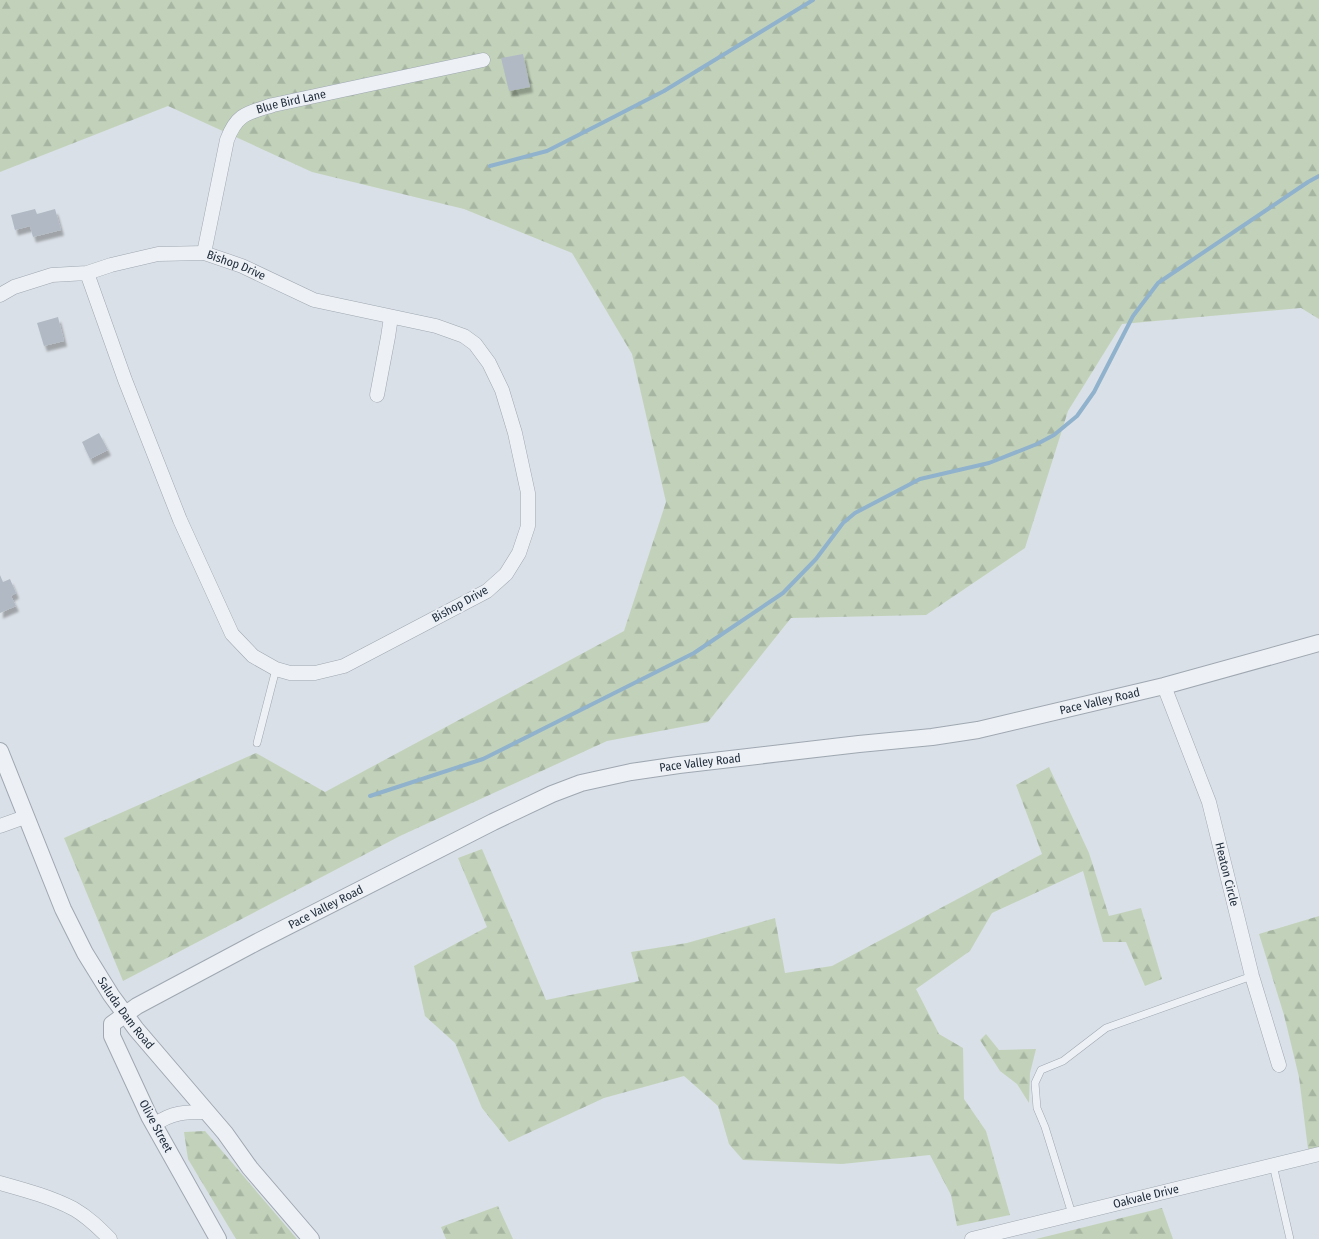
<svg xmlns="http://www.w3.org/2000/svg" width="1319" height="1239" viewBox="0 0 1319 1239" font-family="'Fira Sans Condensed',sans-serif">
	<style>
		.forest { fill: url(#forest-firs) }
		.lines { fill: none; stroke-linecap: round; stroke-linejoin: round }
		.stream { stroke: #90b2cc; stroke-width: 4 }
		.building { fill: #b1bac4; filter: url(#shadow) }
		.service-casing { stroke: #9fa7b1; stroke-width: 8 }
		.minor-casing { stroke: #9fa7b1; stroke-width: 15 }
		.tertiary-casing { stroke: #9fa7b1; stroke-width: 18 }
		.service { stroke: #edf1f5; stroke-width: 7 }
		.minor { stroke: #edf1f5; stroke-width: 14 }
		.tertiary { stroke: #edf1f5; stroke-width: 16 }
		.labels { text-anchor: middle; stroke-width: 4; stroke-linejoin: round; paint-order: stroke }
		.street-label { font-size: 12px; fill: #232f3e; stroke: #eaeff5 }
	</style>
	<defs>
		<pattern id="forest-firs" width="22" height="20" patternUnits="userSpaceOnUse" patternTransform="scale(1.25)"><rect width="22" height="20" fill="#c2d2ba"/><path d="M5 1l3.5 6h-7zM16 11l3.5 6h-7z" fill="#a6b5a1"/></pattern>
		<filter id="shadow"><feDropShadow dx="3" dy="5.5" stdDeviation="1" flood-color="#0004"/></filter>
	</defs>
	<rect width="100%" height="100%" fill="#dae0e7"/>
	<path class="forest" d="M0,0H1319V319L1301,308L1122,324L1068,411L1025,548L926,615L791,618L708,722L607,741L400,836L123,981L64,838L256,753L325,792L624,631L666,502L632,354L572,253L464,209L312,172L168,106L0,172Z
		M1049,767L1089,853L1109,916L1141,908L1162,979L1145,986L1126,942H1103L1083,871L992,913L970,951L916,989L939,1034L963,1048L964,1099L986,1131L1010,1215L957,1226L951,1195L930,1155L842,1164L743,1160L729,1144L718,1106L684,1076L604,1098L509,1142L482,1108L455,1043L425,1016L414,966L487,927L458,858L482,849L546,1000L639,981L631,952L687,943L775,918L785,973L832,966L1042,854L1016,785Z
		M1319,916V1147L1308,1149L1299,1077L1284,1015L1259,934Z
		M986,1034L999,1050L1036,1049L1030,1073L1029,1103L1017,1084L1000,1071L980,1040Z
		M205,1131L297,1239H236L188,1159L184,1132Z
		M498,1206L513,1239H446L441,1227Z
		M1162,1208L1173,1239H1036Z"/>
	<g class="lines">
		<path class="stream" d="M490,166L547,151L604,122L664,91L813,0
			M370,796L483,759L694,653L783,593L816,559L843,523L855,513L920,479L989,463L1037,444L1054,435L1077,416L1094,392L1133,316L1158,283L1308,182L1319,176"/>
	</g>
	<path class="building" d="M523,54L530,87L509,91L501,58Z
		M35,209L37,214L55,209L61,230L33,237L30,226L15,230L11,215Z
		M58,317L64,341L44,346L37,323Z
		M99,433L108,450L90,459L82,442Z
		M0,575L3,582L10,579L16,593L11,596L16,606L0,613Z"/>
	<g class="lines">
		<defs>
			<path id="service" d="M257,743L276,669
				M1273,1165L1290,1239
				M1072,1214L1045,1127L1037,1108L1035,1083L1041,1070L1063,1061L1106,1028L1252,976"/>
			<g id="minor">
				<path id="s1" d="M204,253L227,140C237,113 248,113 273,105L483,60"/>
				<path id="s2" d="M0,295L14,287L52,275L87,273L111,265L158,254L204,253L242,266L314,300L436,326L464,336L475,344L489,363L502,390L515,433L528,493V526L519,553L506,574L487,591L344,666L315,673H290L276,669L253,656L232,634L180,520L125,380L87,273"/>
				<path d="M377,395L388,337L391,317"/>
				<path id="s3" d="M1164,686L1209,802L1252,976L1279,1065"/>
				<path d="M0,826L25,817"/>
				<path d="M154,1125C172,1112 185,1112 207,1112"/>
				<path d="M0,1183C25,1190 51,1197 74,1209C88,1217 99,1228 110,1239"/>
				<path id="s4" d="M972,1239L1319,1154"/>
			</g>
			<g id="tertiary">
				<path id="s5" d="M0,751L63,909L85,953L111,995L136,1029L225,1133L250,1168L311,1239"/>
				<path id="s6" d="M218,1239L149,1116L112,1036V1024L137,1006L257,942L493,822L552,794L581,783L631,772L679,765L859,744L932,737L978,730L1164,686L1319,643"/>
			</g>
		</defs>
		<use href="#service" class="service-casing"/>
		<use href="#minor" class="minor-casing"/>
		<use href="#tertiary" class="tertiary-casing"/>
		<use href="#service" class="service"/>
		<use href="#minor" class="minor"/>
		<use href="#tertiary" class="tertiary"/>
	</g>
	<g class="labels">
		<g class="street-label">
			<text dy="4" stroke="none"><textPath href="#s1" startOffset="195">Blue Bird Lane</textPath></text>
			<text dy="4" stroke="none"><textPath href="#s2" startOffset="245">Bishop Drive</textPath></text>
			<text transform="translate(460 604) rotate(-29)" y="4">Bishop Drive</text>
			<text dy="4" stroke="none"><textPath href="#s6" startOffset="1295">Pace Valley Road</textPath></text>
			<text dy="4" stroke="none"><textPath href="#s6" startOffset="890">Pace Valley Road</textPath></text>
			<text dy="4" stroke="none"><textPath href="#s3" startOffset="199">Heaton Circle</textPath></text>
			<text dy="4" stroke="none"><textPath href="#s6" startOffset="485">Pace Valley Road</textPath></text>
			<text dy="4" stroke="none"><textPath href="#s5" startOffset="292">Saluda Dam Road</textPath></text>
			<text transform="translate(156 1126) rotate(62)" y="4">Olive Street</text>
			<text dy="4" stroke="none"><textPath href="#s4" startOffset="179">Oakvale Drive</textPath></text>
		</g>
	</g>
</svg>
